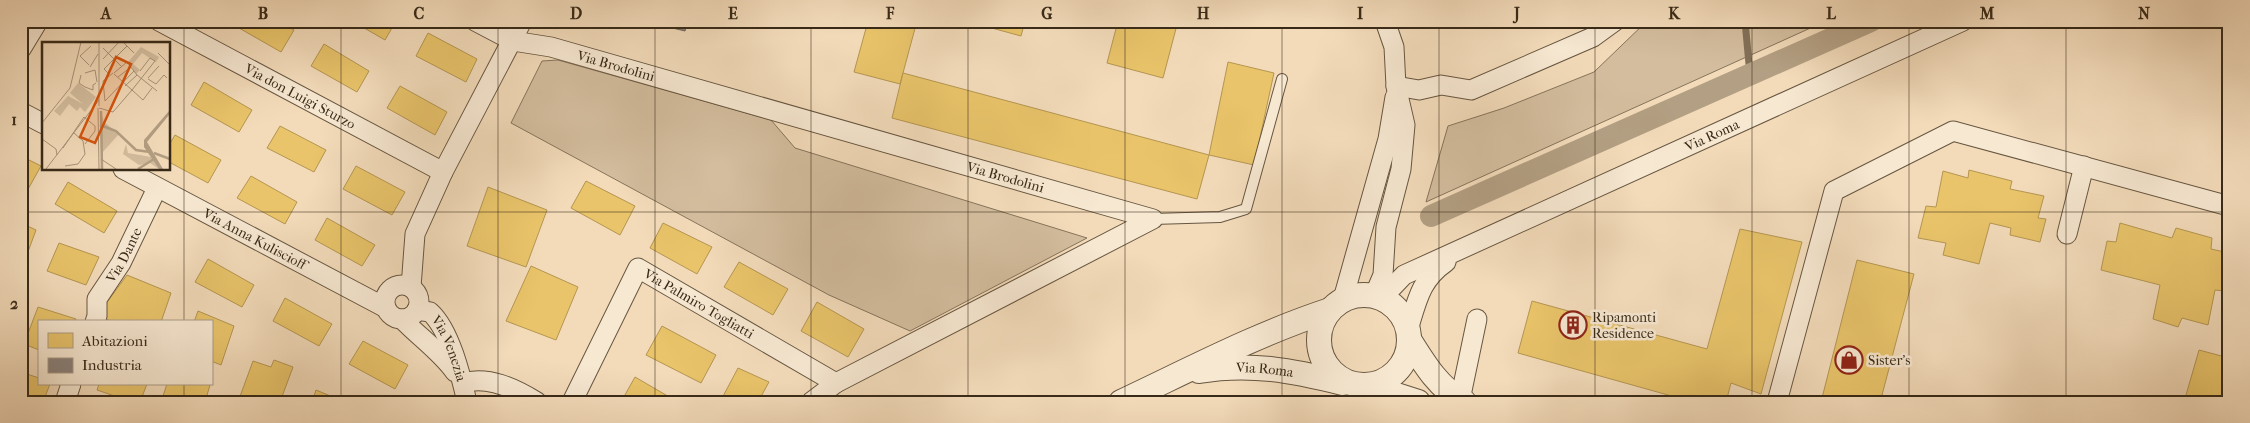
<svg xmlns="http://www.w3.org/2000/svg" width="2250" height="423" viewBox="0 0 2250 423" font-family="'IM FELL French Canon',serif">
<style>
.green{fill:#d3bd9e;stroke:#86745b}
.homes{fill:#e9c46a;stroke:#b49651}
.industry{fill:#8a817c;stroke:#71675e}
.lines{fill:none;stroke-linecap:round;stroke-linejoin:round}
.stream{stroke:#827058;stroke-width:7}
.canal{stroke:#b39f83;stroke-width:22}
.service-casing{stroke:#675640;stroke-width:12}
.minor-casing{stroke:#675640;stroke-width:21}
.tertiary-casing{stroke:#675640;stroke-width:26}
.service{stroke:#f7e8d2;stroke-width:10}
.minor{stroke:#f7e8d2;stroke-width:19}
.tertiary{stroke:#f7e8d2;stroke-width:24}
.grid{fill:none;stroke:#382a18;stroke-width:1;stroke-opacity:0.55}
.labels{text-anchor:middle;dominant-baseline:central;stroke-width:5;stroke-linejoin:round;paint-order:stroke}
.street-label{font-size:14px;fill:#382a18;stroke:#f7e8d2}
.poi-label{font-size:14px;fill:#382a18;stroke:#f7e8d2;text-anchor:start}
.inset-river{fill:none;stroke:#b39f83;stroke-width:2.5}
.inset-road{fill:none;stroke:#a89479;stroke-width:1}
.view{fill:#d6540d;fill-opacity:0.15;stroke:#d6540d;stroke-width:2.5}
.inset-edge{fill:none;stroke:#382a18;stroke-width:2.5}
.neatline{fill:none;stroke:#382a18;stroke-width:2}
.grid-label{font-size:16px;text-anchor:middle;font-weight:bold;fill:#382a18}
</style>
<rect width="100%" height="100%" fill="#f3dbba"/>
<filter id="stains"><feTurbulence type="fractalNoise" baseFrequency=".004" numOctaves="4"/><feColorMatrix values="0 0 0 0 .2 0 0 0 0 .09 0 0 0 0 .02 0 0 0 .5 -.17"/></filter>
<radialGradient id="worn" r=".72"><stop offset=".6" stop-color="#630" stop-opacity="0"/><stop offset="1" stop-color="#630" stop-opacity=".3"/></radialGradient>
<!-- green -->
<g class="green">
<polygon points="1647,21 1826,21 1426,202 1448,126 1504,108 1594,72"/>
<polygon points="558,60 771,120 795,148 1087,238 910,331 829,295 511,123 542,61"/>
</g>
<!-- homes -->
<g class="homes">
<polygon points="234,21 278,21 294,30 281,52 232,24"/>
<polygon points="352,21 396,21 385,40"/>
<polygon points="868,21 917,21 900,84 854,72"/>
<polygon points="978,21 1025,21 1021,36 977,24"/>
<polygon points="1118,21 1178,21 1163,78 1107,63"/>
<polygon points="428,33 477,59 466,82 416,56"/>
<polygon points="324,44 369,71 357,92 311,66"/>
<polygon points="1228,62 1274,73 1254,165 1209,155"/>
<polygon points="903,73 1209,155 1197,199 892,118"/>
<polygon points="204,82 252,110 239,132 191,105"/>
<polygon points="400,86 447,112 435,135 387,108"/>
<polygon points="280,126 326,150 314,172 267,148"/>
<polygon points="175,135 221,160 208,183 169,162 169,145"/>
<polygon points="21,156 41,166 27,191 21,188"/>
<polygon points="356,166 405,192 392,215 343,189"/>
<polygon points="1969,170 2012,181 2010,189 2044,196 2038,218 2046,219 2040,242 2010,235 2011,228 1990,223 1979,264 1943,255 1946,243 1918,238 1926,206 1936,207 1943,171 1968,178"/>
<polygon points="251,176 297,202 285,224 237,198"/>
<polygon points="586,181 635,206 620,235 571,208"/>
<polygon points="68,182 117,211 104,233 55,204"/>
<polygon points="488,187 547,210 526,267 467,246"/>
<polygon points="327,218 375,245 362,266 315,240"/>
<polygon points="21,223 36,230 25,260 21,258"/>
<polygon points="663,223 712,247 697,274 650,248"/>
<polygon points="2120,223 2172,238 2176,228 2212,238 2211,249 2229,253 2229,274 2225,291 2215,290 2208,325 2182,318 2178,327 2153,319 2160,285 2101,270 2107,241 2116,242"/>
<polygon points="1740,229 1802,242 1761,394 1731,383 1726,402 1693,402 1518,353 1532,301 1707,349"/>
<polygon points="59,243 99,257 86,285 47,271"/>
<polygon points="208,259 254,285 242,307 195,282"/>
<polygon points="1857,260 1914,274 1882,395 1907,402 1821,402"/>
<polygon points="739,262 788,289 773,315 724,287"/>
<polygon points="531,266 578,287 556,340 506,321"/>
<polygon points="127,275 171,293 161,322 114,322 97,316"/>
<polygon points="285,298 332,324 319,346 273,321"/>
<polygon points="817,302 864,329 848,357 801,331"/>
<polygon points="38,307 76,319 75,322 39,322 39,350 24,344"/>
<polygon points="198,311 234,326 221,365 211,361 211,322 194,322"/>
<polygon points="662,326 716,355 701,383 646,355"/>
<polygon points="363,341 408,365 395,389 349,364"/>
<polygon points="2199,350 2229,358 2229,402 2184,402"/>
<polygon points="274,360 293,367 280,402 238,402 253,361 271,367"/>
<polygon points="738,368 769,382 758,402 720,402"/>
<polygon points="21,372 39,378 39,384 50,384 43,402 21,402"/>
<polygon points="635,377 678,402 621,402"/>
<polygon points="99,384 147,384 140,402 132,402 97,390"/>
<polygon points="167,384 207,384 210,385 205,402 161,402"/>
<polygon points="316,390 345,402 312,402"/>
</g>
<!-- industry -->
<polygon class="industry" points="665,21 688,21 685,31 664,26"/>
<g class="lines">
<!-- stream -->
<polyline class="stream" points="1745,21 1750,75"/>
<!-- canal -->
<polyline class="canal" points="1431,216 1871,21"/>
<!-- service casing -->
<g class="service-casing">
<polyline id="service" points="1153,219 1220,217 1246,209 1282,79"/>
</g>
<!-- minor casing -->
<g class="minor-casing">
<g id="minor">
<path id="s1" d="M159,21l284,151"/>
<path id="s2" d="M475,21l38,20 38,6 602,172 -317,164 -25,19"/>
<polyline points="21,49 38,21"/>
<polyline points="1396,86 1419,90 1441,85 1471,90 1593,37 1615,21"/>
<polyline points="21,112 44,124"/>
<path id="s3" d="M123,169l263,139"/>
<polyline points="2067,234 2084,166"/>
<circle cx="402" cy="302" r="17"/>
<polyline points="411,287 415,234 443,172 522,21"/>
<polyline points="1374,296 1383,275 1386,227 1401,169 1405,125 1396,86 1394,47 1385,21"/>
<path id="s4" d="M1382,298l22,-23 559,-254"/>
<polyline points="1343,299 1388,139 1395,97"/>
<path id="s5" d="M417,310l13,2c20,18 31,64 37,90"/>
<path d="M402,319c17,18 39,33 53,53"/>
<path id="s6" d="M95,322l2,-6v-17l24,-36 36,-75"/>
<path d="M1408,330c9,-29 12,-50 38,-68"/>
<path d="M463,383c25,-8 53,6 74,19"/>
<polyline points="1460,400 1477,319"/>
<polyline points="65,402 71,384"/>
<path id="s7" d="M572,402l66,-134 198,115"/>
<polyline points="1777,402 1834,191 1953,131 2229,206"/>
</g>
</g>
<!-- tertiary casing -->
<g class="tertiary-casing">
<g id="tertiary">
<circle cx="1364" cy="340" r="45"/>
<path d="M1410,341c15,24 29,47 54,61"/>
<path id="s8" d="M1199,371c51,-9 95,0 144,12"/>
<polyline points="1368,386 1418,402"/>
<path d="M1121,402c70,-33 136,-68 209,-92"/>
</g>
</g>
<!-- service -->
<use href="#service" class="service"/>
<!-- minor -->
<use href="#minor" class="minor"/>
<!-- tertiary -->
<use href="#tertiary" class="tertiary"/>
</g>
<!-- grid -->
<path class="grid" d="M184,21v301M341,21v381M498,21v381M655,21v381M811,21v381M968,21v381M1125,21v381M1282,21v381M1439,21v381M1595,21v381M1752,21v381M1909,21v381M2066,21v381M21,212h2208M184,384v18"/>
<!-- icons -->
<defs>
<g id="building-ring" transform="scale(1.4375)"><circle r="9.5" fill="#f7e8d2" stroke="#8f2418" stroke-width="1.5"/><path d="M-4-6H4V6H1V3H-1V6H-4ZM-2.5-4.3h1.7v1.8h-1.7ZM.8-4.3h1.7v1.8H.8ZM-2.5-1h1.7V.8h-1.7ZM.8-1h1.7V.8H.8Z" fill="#8f2418"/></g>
<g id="shop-ring" transform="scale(1.4375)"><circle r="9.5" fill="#f7e8d2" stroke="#8f2418" stroke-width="1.5"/><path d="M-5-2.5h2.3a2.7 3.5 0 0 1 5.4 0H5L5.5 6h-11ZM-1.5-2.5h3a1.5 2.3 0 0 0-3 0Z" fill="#8f2418"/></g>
</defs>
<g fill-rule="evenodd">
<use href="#building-ring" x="1573" y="325"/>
<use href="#shop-ring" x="1849" y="360"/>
</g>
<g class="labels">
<!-- street labels -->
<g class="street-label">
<text stroke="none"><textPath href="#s2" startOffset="149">Via Brodolini</textPath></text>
<text stroke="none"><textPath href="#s1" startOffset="160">Via don Luigi Sturzo</textPath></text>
<text stroke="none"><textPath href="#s4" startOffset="370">Via Roma</textPath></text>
<text stroke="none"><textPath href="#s2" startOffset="554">Via Brodolini</textPath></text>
<text stroke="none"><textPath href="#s3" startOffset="149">Via Anna Kuliscioff</textPath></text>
<text stroke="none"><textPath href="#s6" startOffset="75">Via Dante</textPath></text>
<text stroke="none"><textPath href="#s7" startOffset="220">Via Palmiro Togliatti</textPath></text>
<text stroke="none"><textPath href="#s5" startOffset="55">Via Venezia</textPath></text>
<text stroke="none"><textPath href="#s8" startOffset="66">Via Roma</textPath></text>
</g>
<!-- poi labels -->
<g class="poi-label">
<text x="1592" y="317">Ripamonti<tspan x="1592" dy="16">Residence</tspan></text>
<text x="1868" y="360">Sister's</text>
</g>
</g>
<!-- overview -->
<g transform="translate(42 42)">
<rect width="128" height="128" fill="#f3dbba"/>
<path d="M99,5l18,10 -3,5 -14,-9 -9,11 7,6 -4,4 -8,-12zM36,41l18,14 -11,15 -5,-5 -3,4 -8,-7 -9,12 -6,-5 14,-15 15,8 -13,-11zM59,69l3,11 15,12 -18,20zM84,102l2,9 23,4 8,12 -9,-6 -11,2 -16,-11z" fill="#d3bd9e"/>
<path d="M127,69v4l-22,27 16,27h-4l-15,-22v-7z" fill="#b39f83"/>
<path class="inset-river" d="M59,69l1,58M58,83l16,6 20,19 14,2M112,111l16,6M96,127l16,-10"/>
<path class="inset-road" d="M81,0l11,11M61,6l19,19M116,11l12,12M61,17l16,-17M47,23l-9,-9 11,-10M48,25l8,-13M98,29l10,-13 5,3 -23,29 11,10 9,-12M43,31l10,-3 2,12M71,31l-10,8 2,20 29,-30M72,31l13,-11 10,13 20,16M67,32l-5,-5 23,-23M39,33l-2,8 6,4 8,3v-5l3,-2M76,35l13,-10M106,36l11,-12M106,37l8,5 8,-9 3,3M83,44l12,-11M57,64v-64M56,66l1,61M57,66l14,4 19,-22 -18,-16M0,81l28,-35 11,-46M0,97l14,10 1,6M21,106l21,-31 11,9v5l-10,13M59,117l15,10M23,124l13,-2 7,-10 -2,-13 -9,-8M4,127l53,-69"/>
<path class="view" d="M74,15l15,7 -36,79 -15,-6z"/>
<rect width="128" height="128" class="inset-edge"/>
</g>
<!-- margin -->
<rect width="2250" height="423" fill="none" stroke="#f3dbba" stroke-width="55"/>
<!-- legend -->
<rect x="38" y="320" width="175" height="65" fill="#f7e8d2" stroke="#ab9c88"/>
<rect x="48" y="333" width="25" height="15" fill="#e9c46a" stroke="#ab9c88"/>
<text x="82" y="346" font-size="15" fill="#382a18">Abitazioni</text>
<rect x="48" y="358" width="25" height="15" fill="#8a817c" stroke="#ab9c88"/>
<text x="82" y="370" font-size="15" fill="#382a18">Industria</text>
<rect x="28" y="28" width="2194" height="368" class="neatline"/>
<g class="grid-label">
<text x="106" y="19">A</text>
<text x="263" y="19">B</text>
<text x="419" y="19">C</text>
<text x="576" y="19">D</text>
<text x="733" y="19">E</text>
<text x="890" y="19">F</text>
<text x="1047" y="19">G</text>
<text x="1203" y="19">H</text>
<text x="1360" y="19">I</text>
<text x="1517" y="19">J</text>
<text x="1674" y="19">K</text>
<text x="1831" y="19">L</text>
<text x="1987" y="19">M</text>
<text x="2144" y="19">N</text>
<text x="14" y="125">1</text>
<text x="14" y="309">2</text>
</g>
<rect width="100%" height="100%" filter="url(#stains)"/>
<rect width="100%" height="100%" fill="url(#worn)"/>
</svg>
